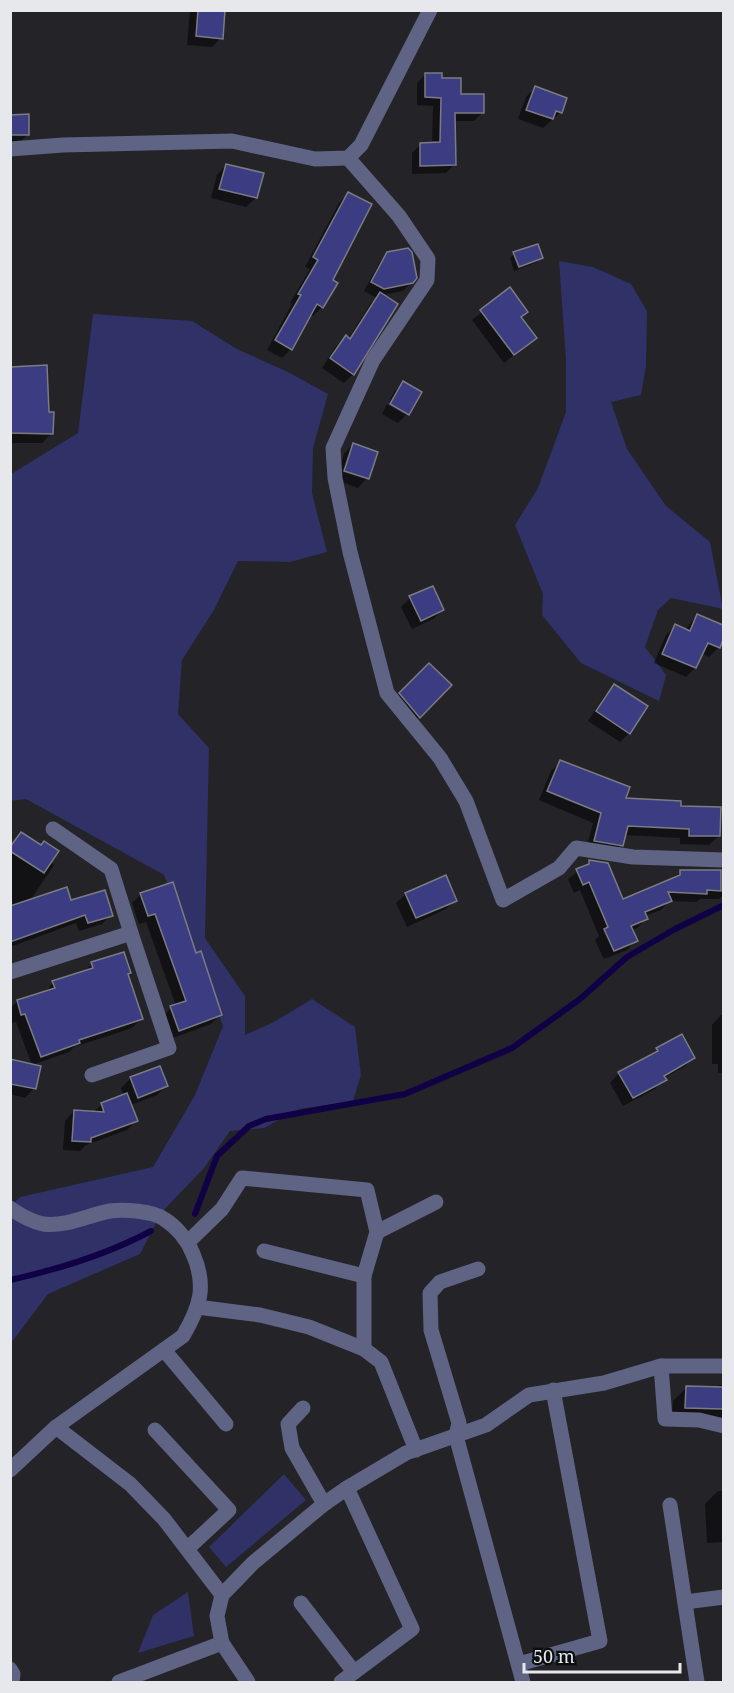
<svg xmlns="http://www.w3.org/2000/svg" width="734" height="1693" viewBox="0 0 734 1693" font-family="'Noto Serif',serif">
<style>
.green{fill:#2f3167}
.shadow{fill:#0007}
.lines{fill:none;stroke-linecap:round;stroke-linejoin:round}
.stream{stroke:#100045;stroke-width:6}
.building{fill:#3b3c82;stroke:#7b7c82;stroke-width:1.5}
.minor{stroke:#5f6384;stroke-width:15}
</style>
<rect width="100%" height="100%" fill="#232328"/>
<!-- green -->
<g class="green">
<polygon points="559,261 593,267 631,284 647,311 646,366 641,395 611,402 627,449 666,506 710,542 723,609 671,598 658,610 645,647 666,675 659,701 581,663 542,615 543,594 515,525 538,488 566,412 566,360"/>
<polygon points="93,314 192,321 237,349 288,372 328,394 313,448 312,493 327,552 290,562 238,561 214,610 182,660 178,714 209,748 205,938 245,996 245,1035 274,1022 312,999 355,1027 361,1075 353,1101 299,1109 264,1128 230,1131 204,1168 161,1213 140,1254 48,1294 11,1343 11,1206 20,1197 153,1167 195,1095 223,1026 164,875 26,799 10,801 11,474 78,433"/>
<polygon points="284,1474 306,1500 226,1567 209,1547"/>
<polygon points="188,1592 194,1636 138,1653 153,1615"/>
</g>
<!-- shadow -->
<g class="shadow">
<polygon points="190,10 223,10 221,38 212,47 187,45"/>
<polygon points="426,74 440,80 482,113 474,121 454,121 454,165 446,173 412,174 412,153 421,144 432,144 433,106 417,105 417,83"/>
<polygon points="535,88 561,112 543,128 518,119 526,97"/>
<polygon points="10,116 28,134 18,144 10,144"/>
<polygon points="226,165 256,198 246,207 211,198 217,175"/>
<polygon points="348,194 331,281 322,307 313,316 310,315 291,349 282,358 267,350 292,304 290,303 310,269 305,267 339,203"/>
<polygon points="388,253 412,282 403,291 382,295 353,374 344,383 322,368 336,346 346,337 348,339 371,303 377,298 364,291 380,262"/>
<polygon points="514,254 541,258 537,262 514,271 510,258"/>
<polygon points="510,289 520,318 535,338 504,363 472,320"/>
<polygon points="10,368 48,414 52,433 42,443 10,443"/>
<polygon points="404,383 420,392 407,415 407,412 389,402 394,392"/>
<polygon points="387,404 406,415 398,423 382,414"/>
<polygon points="353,444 367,478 358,488 336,480 344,454"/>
<polygon points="410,598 443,610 433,619 412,629 401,607"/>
<polygon points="698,615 724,627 724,636 718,648 709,657 701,653 695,668 686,677 654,663 666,635 676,626 686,630 689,625"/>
<polygon points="429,665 450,685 410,726 391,703"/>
<polygon points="614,686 629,733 620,742 588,721 605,695"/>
<polygon points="561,762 624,799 680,807 719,836 709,845 680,844 680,838 624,835 621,845 612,854 586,850 593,823 539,800 551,771"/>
<polygon points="21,834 54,865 29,902 70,902 111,915 102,924 79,931 76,923 10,947 10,845"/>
<polygon points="590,862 623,901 672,880 681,871 724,872 724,895 719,899 700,899 696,902 669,901 661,910 645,916 646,919 637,928 632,930 636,940 627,950 604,959 595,940 599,936 580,890 574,893 568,879"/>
<polygon points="141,894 195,955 220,1015 211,1024 170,1039 162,1017 171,1008 176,1006 146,922 139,924 132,903"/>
<polygon points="406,894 455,900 446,909 407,927 396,903"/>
<polygon points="92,964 127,975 141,1019 132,1028 74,1047 69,1052 32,1065 34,1088 25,1098 10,1094 10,1060 32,1065 16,1022 12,1023 10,1008 17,1002 45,993 53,983 83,973"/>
<polygon points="721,1015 724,1015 724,1073 718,1073 718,1064 712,1064 712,1025"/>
<polygon points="657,1050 694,1058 684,1067 664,1078 655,1089 623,1106 610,1083 619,1073 651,1056"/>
<polygon points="131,1078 166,1086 157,1095 131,1105 136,1121 127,1130 86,1145 80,1151 63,1150 65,1121 74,1111 94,1112 102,1104 124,1096 121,1088"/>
<polygon points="720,1385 724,1385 724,1432 672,1421 673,1401 687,1387 716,1388"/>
<polygon points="718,1491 724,1491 724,1542 707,1543 705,1504"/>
</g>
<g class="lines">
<!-- stream -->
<g class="stream">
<polyline points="195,1214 217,1156 249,1126 266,1119 405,1094 512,1048 580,999 627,957 675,929 724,905"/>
<path d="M10,1280c50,-11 96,-25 141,-49"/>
</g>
</g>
<!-- building -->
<g class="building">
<polygon points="198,10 225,10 223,39 196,36"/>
<polygon points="425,73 442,73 442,78 461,78 461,94 484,94 484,113 455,113 456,165 420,166 420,143 440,142 441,98 425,97"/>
<polygon points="535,86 567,98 562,113 556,111 553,119 526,110"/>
<polygon points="29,114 29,135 10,135 10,115"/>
<polygon points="226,164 264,173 257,198 219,189"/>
<polygon points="348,192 372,204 333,280 338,283 323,308 317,304 292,350 275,340 301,295 298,294 318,260 313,257"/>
<polygon points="538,244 543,258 519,267 513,252"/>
<polygon points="408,248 412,252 417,278 413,283 384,289 371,282 387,252"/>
<polygon points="510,287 528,312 521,317 537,338 514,355 480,310"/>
<polygon points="380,292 398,304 354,375 330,358 346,335 350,339"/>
<polygon points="47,365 49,412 54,412 53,434 10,433 10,367"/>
<polygon points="403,381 422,392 409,415 390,404"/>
<polygon points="353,443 378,452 369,479 344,471"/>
<polygon points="433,586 444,610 421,621 409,596"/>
<polygon points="697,614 723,625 723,640 720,648 708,643 696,668 662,654 675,624 690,631"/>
<polygon points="429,663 452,685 420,718 399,693"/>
<polygon points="614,684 648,706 630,734 596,711"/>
<polygon points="560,760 630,787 626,798 681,801 681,806 721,807 720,836 689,836 689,829 628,826 623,846 594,841 601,813 547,791"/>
<polygon points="21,832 41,845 44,841 59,851 44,873 10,851 10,847"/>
<polygon points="589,860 608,863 623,899 680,875 680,870 721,870 721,891 707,890 707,894 668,892 672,901 645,912 648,919 631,926 638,941 614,951 604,929 608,927 589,882 583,885 576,869 589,864"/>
<polygon points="446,875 457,901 416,918 405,893"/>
<polygon points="173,882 196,953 201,951 222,1015 179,1031 170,1006 186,1001 155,914 148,916 140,893"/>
<polygon points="67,887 71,900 105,890 113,916 88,923 85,915 10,942 10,906"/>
<polygon points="124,952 131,973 128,974 143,1019 79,1040 80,1043 41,1057 25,1014 21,1015 17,1000 55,988 52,981 93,968 91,962"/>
<polygon points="682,1034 695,1058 664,1076 667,1080 633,1098 618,1072 658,1051 656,1048"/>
<polygon points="10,1059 41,1066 36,1089 10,1084"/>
<polygon points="160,1066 168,1086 138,1098 130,1077"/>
<polygon points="127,1093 138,1121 91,1138 91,1142 72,1141 74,1110 104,1112 101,1103"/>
<polygon points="686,1386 723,1387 723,1409 685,1408"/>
</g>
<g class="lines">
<!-- minor -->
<g class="minor">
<polyline points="10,149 63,145 232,141 315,159 348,158 361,145 430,10"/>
<polyline points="348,158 399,216 428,259 427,280 373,360 333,448 335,478 350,552 387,693 440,758 466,801 503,900 559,868 576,848 633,857 724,860"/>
<polyline points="53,829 111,869 131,933"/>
<polyline points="10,972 131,933 169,1048 92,1075"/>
<path d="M10,1208c11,8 20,13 33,16 24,3 45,-9 67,-13 14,-2 43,0 54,8 13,8 24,22 29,35 14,32 7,53 -10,82l-127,91 -46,43"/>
<polyline points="377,1232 436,1202"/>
<polyline points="188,1242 222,1209 242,1178 367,1190 377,1232 364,1276 364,1349"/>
<polyline points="264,1251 364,1276"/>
<polyline points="478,1269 440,1282 430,1293 431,1330 459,1423 456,1436 523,1682"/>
<polyline points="197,1307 260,1315 309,1327 364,1349 381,1362 416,1450"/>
<polyline points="164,1350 226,1424"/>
<polyline points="661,1366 665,1419 699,1420 724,1426"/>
<polyline points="303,1408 288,1424 292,1448 324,1504"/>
<polyline points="56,1427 130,1484 164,1519 222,1595"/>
<polyline points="155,1430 229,1510 187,1549"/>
<polyline points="670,1505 697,1682"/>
<polyline points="685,1602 724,1597"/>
<polyline points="301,1603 354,1672"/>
<polyline points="519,1664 600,1641 553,1390"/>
<polyline points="10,1669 13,1674 12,1682"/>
<polyline points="119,1682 222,1643"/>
<polyline points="248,1682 222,1643 217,1616 222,1595 253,1563 324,1504 347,1488 406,1453 486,1425 529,1395 604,1383 661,1366 724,1366"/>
<polyline points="341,1682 412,1629 347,1488"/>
</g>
</g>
<!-- border -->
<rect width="734" height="1693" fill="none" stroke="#e7e8eb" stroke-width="24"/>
<!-- scale -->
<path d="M524 1663v9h156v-9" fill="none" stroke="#e7e8eb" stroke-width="3"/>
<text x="533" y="1663" font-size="18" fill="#e7e8eb" stroke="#0c0d0f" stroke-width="4.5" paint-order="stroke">50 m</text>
</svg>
